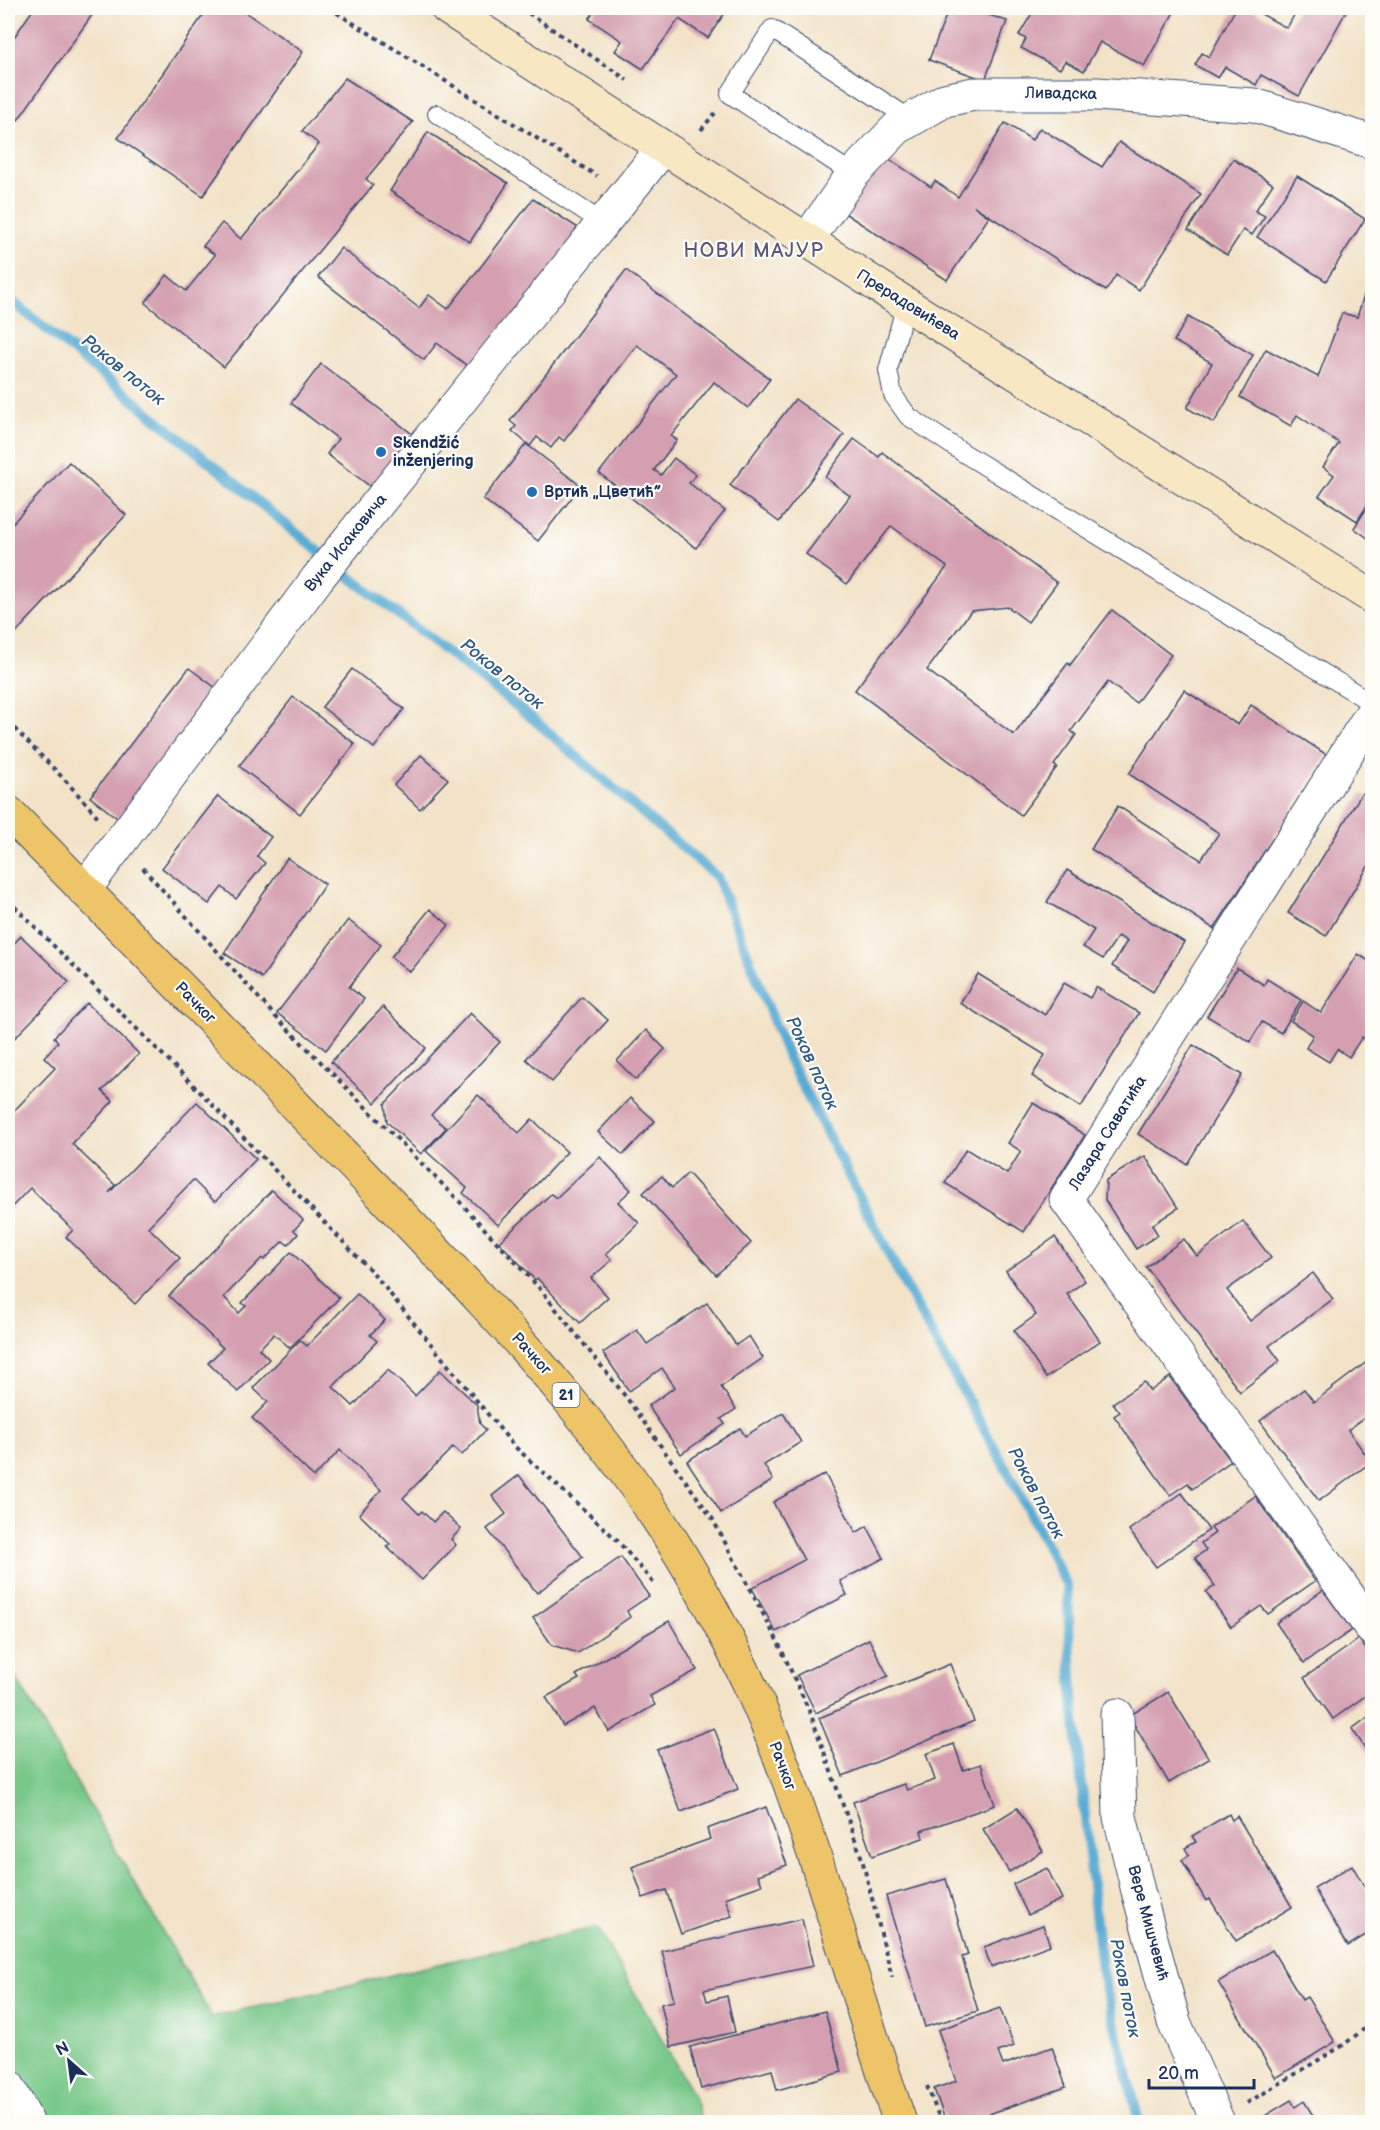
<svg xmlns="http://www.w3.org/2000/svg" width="1380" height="2130" viewBox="0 0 1380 2130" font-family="'Balsamiq Sans',sans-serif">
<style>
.green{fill:#78c889;stroke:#4a7c74;stroke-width:1.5}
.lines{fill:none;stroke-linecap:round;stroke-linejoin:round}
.stream{stroke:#59acd4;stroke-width:10}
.building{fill:#d49fb0}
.service-casing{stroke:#3b4a6e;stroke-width:20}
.minor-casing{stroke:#3b4a6e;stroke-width:35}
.secondary-casing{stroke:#3b4a6e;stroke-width:35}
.primary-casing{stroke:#3b4a6e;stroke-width:35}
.path{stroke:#3b4a6e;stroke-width:4;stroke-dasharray:4.5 4.5;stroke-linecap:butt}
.service{stroke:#fff;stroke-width:18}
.minor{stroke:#fff;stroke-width:33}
.secondary{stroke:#f8e7c3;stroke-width:33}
.primary{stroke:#eec469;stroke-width:33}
.poi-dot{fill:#1f6fb2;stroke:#fdfcf7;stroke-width:2}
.labels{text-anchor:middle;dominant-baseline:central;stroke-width:4.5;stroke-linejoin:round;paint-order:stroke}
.shield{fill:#fdfcf7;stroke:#5f6c8c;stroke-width:1.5}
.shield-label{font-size:15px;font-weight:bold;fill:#1b2f5e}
.street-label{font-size:16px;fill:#1b2f5e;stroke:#fdfcf7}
.poi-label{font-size:16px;font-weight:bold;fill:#1b2f5e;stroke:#fdfcf7;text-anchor:start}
.water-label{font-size:18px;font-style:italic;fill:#315b87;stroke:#fdfcf7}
.quarter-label{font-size:20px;letter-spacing:1.5px;fill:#5c567b;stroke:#fdfcf7}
</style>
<rect width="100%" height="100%" fill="#fdfcf7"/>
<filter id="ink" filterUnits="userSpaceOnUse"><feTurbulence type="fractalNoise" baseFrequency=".0167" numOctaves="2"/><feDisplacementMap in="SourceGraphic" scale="12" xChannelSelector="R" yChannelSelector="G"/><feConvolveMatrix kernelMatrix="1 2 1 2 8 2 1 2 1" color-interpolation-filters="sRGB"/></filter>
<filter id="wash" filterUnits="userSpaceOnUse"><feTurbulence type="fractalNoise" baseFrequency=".008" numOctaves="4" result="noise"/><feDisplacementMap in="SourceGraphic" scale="24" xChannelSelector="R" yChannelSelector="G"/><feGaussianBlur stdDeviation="1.35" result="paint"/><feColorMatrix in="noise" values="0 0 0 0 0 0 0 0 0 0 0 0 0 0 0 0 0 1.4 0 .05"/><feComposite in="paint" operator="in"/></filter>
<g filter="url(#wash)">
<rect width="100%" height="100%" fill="#f2e2c7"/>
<!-- green -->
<polygon class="green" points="8,1664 212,2017 597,1927 694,2096 702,2122 8,2122"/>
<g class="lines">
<!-- stream -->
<polyline class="stream" points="8,298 354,580 533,719 717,877 789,1060 907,1289 1018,1491 1067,1586 1074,1712 1101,1969 1139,2122"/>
</g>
<g id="blocks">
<!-- building -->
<g class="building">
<polygon points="34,8 97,8 18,120 8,112 8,46"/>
<polygon points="208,8 239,8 303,52 203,196 118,138"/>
<polygon points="597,8 728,8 708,38 679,19 643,69 615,51 622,41 589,19"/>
<polygon points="949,8 968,8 1007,21 985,80 929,60"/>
<polygon points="1035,8 1167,8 1174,12 1144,66 1100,42 1084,71 1065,61 1060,69 1021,48 1026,39 1019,35"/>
<polygon points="1236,8 1250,8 1287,28 1298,8 1348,8 1299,96 1261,75 1256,85 1225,67 1218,78 1195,65 1202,53 1209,57"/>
<polygon points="345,78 413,122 366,179 373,185 224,367 145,303 167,275 186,291 215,255 203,246 222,223 241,239 319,144 302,131"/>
<polygon points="1005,123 1032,140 1040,128 1102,167 1119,142 1201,194 1139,290 1116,275 1106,291 974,206 989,217 947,280 843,212 885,156 931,187 935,181 958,197"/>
<polygon points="428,132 508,183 470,242 390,191"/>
<polygon points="1233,159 1273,184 1255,211 1265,216 1252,235 1243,230 1227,255 1188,230"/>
<polygon points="1297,176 1365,219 1326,281 1257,237"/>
<polygon points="533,199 586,233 477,373 437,343 424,360 318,277 341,248 419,308 429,295 448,309"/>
<polygon points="626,270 770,379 748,408 714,382 671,436 677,440 654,470 661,475 674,458 696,475 689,483 725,511 696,548 599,473 676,374 637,345 564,441 559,437 551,448 537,437 530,446 512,431 516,426 510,421"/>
<polygon points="1372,271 1372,498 1357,521 1319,496 1334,475 1323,467 1339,443 1297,415 1291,426 1240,397 1266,349 1318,377 1342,313 1357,317"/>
<polygon points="1188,317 1253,355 1214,423 1187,408 1212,363 1174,341"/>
<polygon points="321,364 420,440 379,493 327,454 338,439 291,403"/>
<polygon points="795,399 844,435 779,522 730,485"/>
<polygon points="854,439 879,457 882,452 1057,583 1028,622 1008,607 971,611 927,670 1014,735 1068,663 1070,665 1112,610 1171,655 1136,703 1108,682 1071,731 1076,735 1054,765 1057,767 1021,815 855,690 947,567 891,526 847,584 806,554 850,496 825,477"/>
<polygon points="526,444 581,486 538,541 483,499"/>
<polygon points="69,462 126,515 8,641 8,528"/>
<polygon points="1372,500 1372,541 1354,528"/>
<polygon points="189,668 224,694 125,824 90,797"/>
<polygon points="352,669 404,709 374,748 322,707"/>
<polygon points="1184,690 1238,725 1251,705 1327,755 1214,929 1091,849 1118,806 1201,860 1219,833 1129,774"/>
<polygon points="293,697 355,744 300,814 239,766"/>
<polygon points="421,755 448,779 420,809 394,785"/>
<polygon points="1362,793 1372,800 1372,867 1369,865 1326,936 1288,913"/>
<polygon points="218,796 271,837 257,856 265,863 236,899 222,887 209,904 162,868"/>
<polygon points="287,858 325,884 262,978 224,953"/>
<polygon points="1067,870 1184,942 1153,992 1112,966 1127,941 1118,936 1103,959 1083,947 1094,930 1047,902"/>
<polygon points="430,909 449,925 410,972 391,957"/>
<polygon points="348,920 381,945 349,987 364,999 326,1050 277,1013"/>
<polygon points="21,936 69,982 8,1045 8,950"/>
<polygon points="1358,954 1372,963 1372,1036 1369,1042 1362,1037 1349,1057 1337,1049 1329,1062 1306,1048 1313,1035 1291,1021 1303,1001 1321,1013"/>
<polygon points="1237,968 1264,985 1267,979 1301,1000 1281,1033 1262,1022 1250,1042 1207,1016"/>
<polygon points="978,974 1045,1015 1064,983 1090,998 1096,987 1139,1013 1081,1107 1032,1076 1045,1055 960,1003"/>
<polygon points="582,997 608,1020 552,1082 526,1059"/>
<polygon points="87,1003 139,1054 102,1091 113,1101 72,1144 115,1185 109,1193 197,1102 256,1159 215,1202 193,1180 148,1227 180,1258 135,1304 66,1237 73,1230 30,1188 8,1211 8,1117 55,1068 44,1057 58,1042 54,1037"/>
<polygon points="383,1007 426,1048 375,1103 331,1062"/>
<polygon points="470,1013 500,1042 431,1115 446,1128 421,1154 387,1122 385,1104"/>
<polygon points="646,1030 665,1049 636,1080 617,1061"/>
<polygon points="1193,1045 1242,1075 1187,1164 1138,1134"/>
<polygon points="478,1095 519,1133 532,1119 567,1152 498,1225 463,1193 467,1188 426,1151"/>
<polygon points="630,1098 655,1121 623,1155 598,1132"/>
<polygon points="1033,1103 1085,1135 1024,1232 945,1183 966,1149 1007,1174 1021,1151 1008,1143"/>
<polygon points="1145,1156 1178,1208 1152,1225 1158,1235 1136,1249 1105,1200 1106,1180"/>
<polygon points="600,1157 631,1190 618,1202 639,1223 606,1254 612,1260 591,1278 608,1297 580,1323 537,1278 535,1280 499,1242 551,1194 556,1198"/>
<polygon points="688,1173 751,1243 716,1275 643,1193 662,1176 672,1188"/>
<polygon points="272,1190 303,1220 294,1230 298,1234 288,1245 283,1241 264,1260 262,1258 224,1297 239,1313 246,1306 242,1303 291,1252 339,1298 290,1348 274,1334 259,1349 269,1359 238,1392 208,1363 223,1348 169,1296"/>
<polygon points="1243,1221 1271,1258 1227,1290 1250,1321 1313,1273 1333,1299 1269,1346 1280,1361 1240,1392 1146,1267 1184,1239 1197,1256"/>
<polygon points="1055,1237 1085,1281 1067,1294 1100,1341 1046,1378 1014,1331 1036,1315 1006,1271"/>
<polygon points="357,1294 385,1320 370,1335 377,1341 333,1387 353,1406 388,1370 415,1396 440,1370 477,1405 480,1424 486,1430 462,1455 453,1447 403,1498 419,1514 422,1511 433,1522 443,1512 461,1529 451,1539 456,1545 422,1580 387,1547 390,1544 359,1514 381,1490 340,1450 314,1477 252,1418 268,1402 253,1388 300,1340 307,1346"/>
<polygon points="707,1303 736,1345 749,1336 763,1358 721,1387 736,1409 721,1419 725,1424 681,1454 648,1406 675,1387 662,1368 629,1391 603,1353 637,1330 647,1344"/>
<polygon points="1372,1358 1372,1412 1348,1430 1371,1462 1319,1501 1260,1421 1304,1389 1314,1402"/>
<polygon points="1170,1377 1231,1461 1192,1489 1188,1483 1170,1495 1114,1416 1120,1412 1113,1403 1144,1382 1150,1391"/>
<polygon points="783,1413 801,1442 764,1465 773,1480 721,1513 687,1461 740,1428 745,1436"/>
<polygon points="825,1474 856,1533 867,1526 884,1558 840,1581 847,1595 776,1632 752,1588 804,1560 773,1502"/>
<polygon points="519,1475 583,1557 537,1593 487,1529 506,1514 492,1496"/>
<polygon points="1182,1493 1209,1530 1156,1567 1129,1530"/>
<polygon points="1255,1496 1315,1581 1268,1614 1261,1606 1231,1627 1206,1592 1215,1586 1195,1558 1206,1550 1201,1543 1215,1533 1211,1528"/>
<polygon points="621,1557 649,1596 627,1611 630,1617 578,1653 552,1645 533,1618"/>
<polygon points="1323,1590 1352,1630 1304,1663 1276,1623"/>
<polygon points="669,1621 697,1670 650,1696 655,1705 609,1732 595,1708 563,1726 546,1697 579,1679 576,1675"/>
<polygon points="869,1639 888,1676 816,1713 797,1675"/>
<polygon points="1359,1639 1372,1658 1372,1691 1333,1719 1304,1678"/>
<polygon points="950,1664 974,1721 843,1776 819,1718"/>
<polygon points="1168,1692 1209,1759 1169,1783 1129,1716"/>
<polygon points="1372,1714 1372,1758 1352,1729"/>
<polygon points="714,1728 738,1789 681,1812 657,1750"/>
<polygon points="954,1744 963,1770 981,1764 995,1805 921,1831 923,1838 872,1856 853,1802 904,1784 907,1790 935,1780 926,1754"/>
<polygon points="766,1807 787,1865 758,1875 762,1885 725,1898 732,1916 681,1934 666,1890 643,1898 632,1867 710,1839 707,1829"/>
<polygon points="1017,1808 1043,1851 1009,1872 983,1829"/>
<polygon points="1229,1814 1232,1820 1237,1816 1292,1907 1236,1941 1210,1899 1206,1901 1182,1860 1189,1855 1185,1848 1196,1842 1192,1836"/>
<polygon points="1352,1865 1372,1900 1372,1931 1348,1946 1314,1888"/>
<polygon points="1047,1868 1062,1899 1028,1915 1013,1884"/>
<polygon points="946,1879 968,1955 962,1957 978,2011 925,2027 886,1896"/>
<polygon points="802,1919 813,1966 704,1990 707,2001 727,1996 735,2032 671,2047 661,2004 674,2001 662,1951"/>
<polygon points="1043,1925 1050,1945 991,1967 984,1947"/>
<polygon points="1272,1950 1302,2000 1307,1997 1335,2042 1276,2078 1218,1982"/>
<polygon points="1000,2008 1014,2046 998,2052 1003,2065 1052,2047 1066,2087 966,2122 946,2122 934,2089 956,2081 938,2030"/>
<polygon points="825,2011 842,2072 777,2090 772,2070 701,2089 690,2047"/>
<polygon points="1291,2100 1295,2107 1304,2101 1317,2122 1255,2122"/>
</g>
</g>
</g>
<g filter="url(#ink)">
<use href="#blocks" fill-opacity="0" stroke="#3b4a6e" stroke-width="1.5"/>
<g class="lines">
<!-- service casing -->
<g class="service-casing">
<g id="service">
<polyline points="437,114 603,223"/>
<polyline points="853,174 730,94 772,29 910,119"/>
<polyline points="906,304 888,370 893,395 908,416 962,452 1372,703"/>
</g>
</g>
<!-- minor casing -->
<g class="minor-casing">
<g id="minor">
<polyline points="807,240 853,174 897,128 945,100 974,94 1097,94 1254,105 1372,142"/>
<polyline points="1372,713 1066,1199 1372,1629"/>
<polyline points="84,890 317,579 663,148"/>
<polyline points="1117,1715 1120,1817 1138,1891 1174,2022 1218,2122"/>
<polyline points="8,2086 27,2122"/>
</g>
</g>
<!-- secondary casing -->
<g class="secondary-casing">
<polyline id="secondary" points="447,8 906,304 1372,597"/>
</g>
<!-- primary casing -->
<g class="primary-casing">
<path id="primary" d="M8,812c125,127 250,254 374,383 123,129 243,252 328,411 27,49 51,101 71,154 45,119 77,243 119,362"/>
</g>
<!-- path -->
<g class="path">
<polyline points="329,8 597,176"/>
<polyline points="521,8 627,80"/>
<polyline points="701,130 715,113"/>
<polyline points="8,722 65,780 98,817"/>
<polyline points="143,868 274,1015 459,1201 540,1289 626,1397 712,1518 778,1642 811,1715 862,1859 892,1977"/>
<polyline points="8,900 198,1090 374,1274 513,1445 617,1540 656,1586"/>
<polyline points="927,2086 941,2122"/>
<polyline points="1247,2103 1342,2046 1372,2023"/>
</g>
<!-- service -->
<use href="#service" class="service"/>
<!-- minor -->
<use href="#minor" class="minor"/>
<!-- secondary -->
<use href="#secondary" class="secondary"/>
<!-- primary -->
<use href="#primary" class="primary"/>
</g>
</g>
<!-- markers -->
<g class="poi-dot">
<circle cx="381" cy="452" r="6"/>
<circle cx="532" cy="492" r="6"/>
</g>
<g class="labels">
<!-- shield labels -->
<rect class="shield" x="552.5" y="1383" width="27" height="24" rx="4.5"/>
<g class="shield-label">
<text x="566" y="1395">21</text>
</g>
<!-- street labels -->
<g class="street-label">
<text transform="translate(1061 94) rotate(1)">Ливадска</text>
<text transform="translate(908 305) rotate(32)">Прерадовићева</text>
<text transform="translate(346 543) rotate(-51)">Вука Исаковича</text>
<text transform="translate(195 1003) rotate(46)">Рачког</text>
<text transform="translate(1108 1133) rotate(-58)">Лазара Саватића</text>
<text transform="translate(531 1354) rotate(48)">Рачког</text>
<text transform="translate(782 1766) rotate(70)">Рачког</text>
<text transform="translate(1148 1923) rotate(75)">Вере Мишчевић</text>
</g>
<!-- poi labels -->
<g class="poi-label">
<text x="393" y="443">Skendžić<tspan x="393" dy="18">inženjering</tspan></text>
<text x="544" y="492">Вртић „Цветић”</text>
</g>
<!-- water labels -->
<g class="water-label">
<text transform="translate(123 370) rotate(39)">Роков поток</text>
<text transform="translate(502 674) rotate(39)">Роков поток</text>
<text transform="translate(812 1063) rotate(65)">Роков поток</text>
<text transform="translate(1036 1493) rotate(62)">Роков поток</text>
<text transform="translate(1125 1988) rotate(79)">Роков поток</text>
</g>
<!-- quarter labels -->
<g class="quarter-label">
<text x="754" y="251">НОВИ МАЈУР</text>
</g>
</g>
<!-- margin -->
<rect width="1380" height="2130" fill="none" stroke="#fdfcf7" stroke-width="30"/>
<!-- north arrow -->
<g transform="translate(69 2061) rotate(332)" stroke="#fdfcf7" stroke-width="4.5" paint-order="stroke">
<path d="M0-4.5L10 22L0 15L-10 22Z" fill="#1b2f5e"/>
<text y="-9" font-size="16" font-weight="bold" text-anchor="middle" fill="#1b2f5e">N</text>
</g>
<!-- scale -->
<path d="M1149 2079v9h105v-9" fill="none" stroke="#1b2f5e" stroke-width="3"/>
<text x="1158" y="2079" font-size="18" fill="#1b2f5e" stroke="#fdfcf7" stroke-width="4.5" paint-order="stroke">20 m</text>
</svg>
